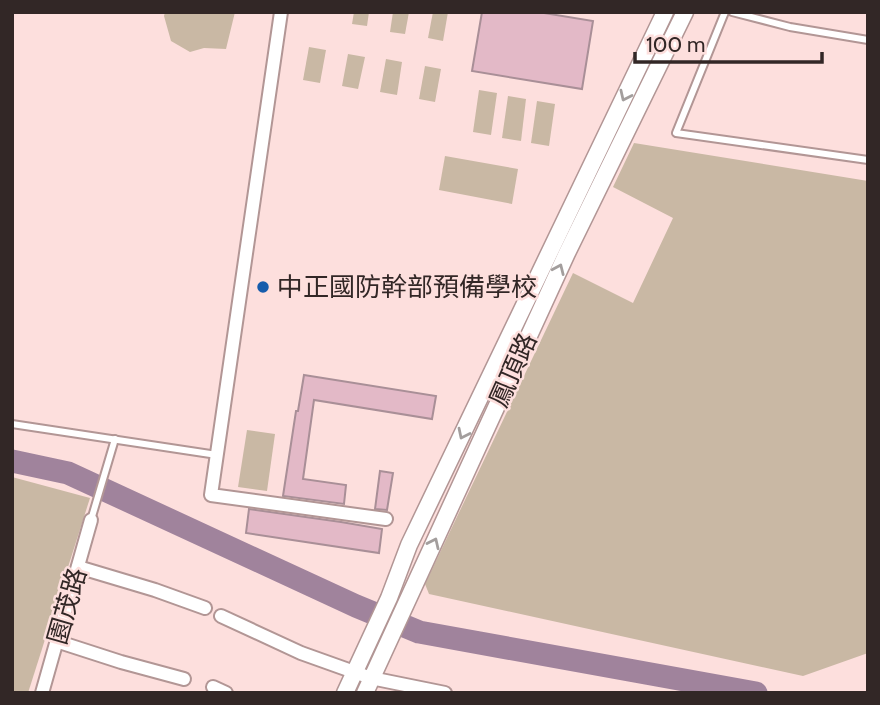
<svg xmlns="http://www.w3.org/2000/svg" width="880" height="705" viewBox="0 0 880 705" font-family="Cabin,'Noto Sans TC',sans-serif">
<style>
.green{fill:#c9b8a4}
.lines{fill:none;stroke-linecap:round;stroke-linejoin:round}
.river{stroke:#a0839c;stroke-width:23}
.building{fill:#e3b9c7;stroke:#a98f97;stroke-width:2}
.service-casing{stroke:#b29695;stroke-width:10}
.minor-casing{stroke:#b29695;stroke-width:16}
.secondary-casing{stroke:#b29695;stroke-width:19}
.service{stroke:#fff;stroke-width:6}
.minor{stroke:#fff;stroke-width:12}
.secondary{stroke:#fff;stroke-width:16}
.oneway{stroke:#a39e9d}
.poi-dot{fill:#165cac;stroke:#fddfdd;stroke-width:2.5}
.labels{text-anchor:middle;dominant-baseline:central;stroke-width:5;stroke-linejoin:round;paint-order:stroke}
.poi-label{font-size:26px;fill:#322726;stroke:#fddfdd;text-anchor:start}
.street-label{font-size:26px;fill:#322726;stroke:#fddfdd}
</style>
<rect width="100%" height="100%" fill="#fddfdd"/>
<!-- green -->
<g class="green">
<polygon points="165,12 235,12 226,49 204,48 190,52 171,41 164,16"/>
<polygon points="354,12 369,12 367,26 352,24"/>
<polygon points="393,12 409,12 405,34 390,32"/>
<polygon points="433,12 448,12 443,41 428,38"/>
<polygon points="309,47 326,50 320,83 303,80"/>
<polygon points="348,54 365,57 358,89 342,86"/>
<polygon points="386,59 402,62 397,95 380,92"/>
<polygon points="425,66 441,69 435,102 419,99"/>
<polygon points="479,90 497,93 491,135 473,132"/>
<polygon points="508,96 526,99 521,141 502,138"/>
<polygon points="537,101 555,104 549,146 531,143"/>
<polygon points="634,143 868,181 868,653 803,676 429,594 425,584 573,273 633,303 673,218 613,187"/>
<polygon points="445,156 518,169 512,204 439,190"/>
<polygon points="247,430 275,434 267,491 238,487"/>
<polygon points="12,477 90,498 28,693 12,693"/>
</g>
<g class="lines">
<!-- river -->
<polyline class="river" points="12,461 68,473 356,606 419,632 756,693"/>
</g>
<!-- building -->
<g class="building">
<polygon points="482,12 538,12 593,21 582,89 472,71"/>
<polygon points="304,375 436,396 432,419 314,400 303,479 346,485 344,504 283,496 296,411 298,411"/>
<polygon points="380,471 393,473 387,510 375,509"/>
<polygon points="249,509 341,522 382,529 379,553 246,533"/>
</g>
<g class="lines">
<!-- service casing -->
<g class="service-casing">
<g id="service">
<polyline points="725,12 676,133 868,160"/>
<polyline points="732,12 790,27 868,40"/>
<polyline points="12,424 217,455"/>
<polyline points="91,520 115,439"/>
</g>
</g>
<!-- minor casing -->
<g class="minor-casing">
<g id="minor">
<polyline points="281,12 211,495 386,519"/>
<polyline points="78,567 155,590 205,608"/>
<polyline points="221,616 301,653 371,678 445,693"/>
<polyline points="56,641 121,662 184,679"/>
<polyline points="213,687 226,693"/>
<polyline points="42,693 91,520"/>
</g>
</g>
<!-- secondary casing -->
<g class="secondary-casing">
<g id="secondary">
<polyline points="345,693 389,598 409,545 665,12"/>
<polyline points="365,693 567,253 685,12"/>
</g>
</g>
<!-- service -->
<use href="#service" class="service"/>
<!-- minor -->
<use href="#minor" class="minor"/>
<!-- secondary -->
<use href="#secondary" class="secondary"/>
</g>
<!-- one-way arrows -->
<defs><path id="oneway-chevron" d="M-2-3.5L2.5 0L-2 3.5" fill="none" stroke-width="1.6" stroke-linecap="round" stroke-linejoin="round" transform="scale(1.75)"/></defs>
<g class="oneway">
<use href="#oneway-chevron" transform="translate(625 96) rotate(115)"/>
<use href="#oneway-chevron" transform="translate(559 269) rotate(-66)"/>
<use href="#oneway-chevron" transform="translate(463 434) rotate(116)"/>
<use href="#oneway-chevron" transform="translate(434 543) rotate(-65)"/>
</g>
<!-- markers -->
<circle class="poi-dot" cx="263" cy="287" r="7"/>
<g class="labels">
<!-- poi labels -->
<g class="poi-label">
<text x="277" y="287">中正國防幹部預備學校</text>
</g>
<!-- street labels -->
<g class="street-label">
<text transform="translate(513 370) rotate(-66)">鳳頂路</text>
<text transform="translate(67 606) rotate(-74)">園茂路</text>
</g>
</g>
<!-- border -->
<rect width="880" height="705" fill="none" stroke="#322726" stroke-width="28"/>
<!-- scale -->
<path d="M635 52v10h187v-10" fill="none" stroke="#322726" stroke-width="3.5"/>
<text x="646" y="52" font-size="21" fill="#322726" stroke="#fddfdd" stroke-width="5" paint-order="stroke">100 m</text>
</svg>
